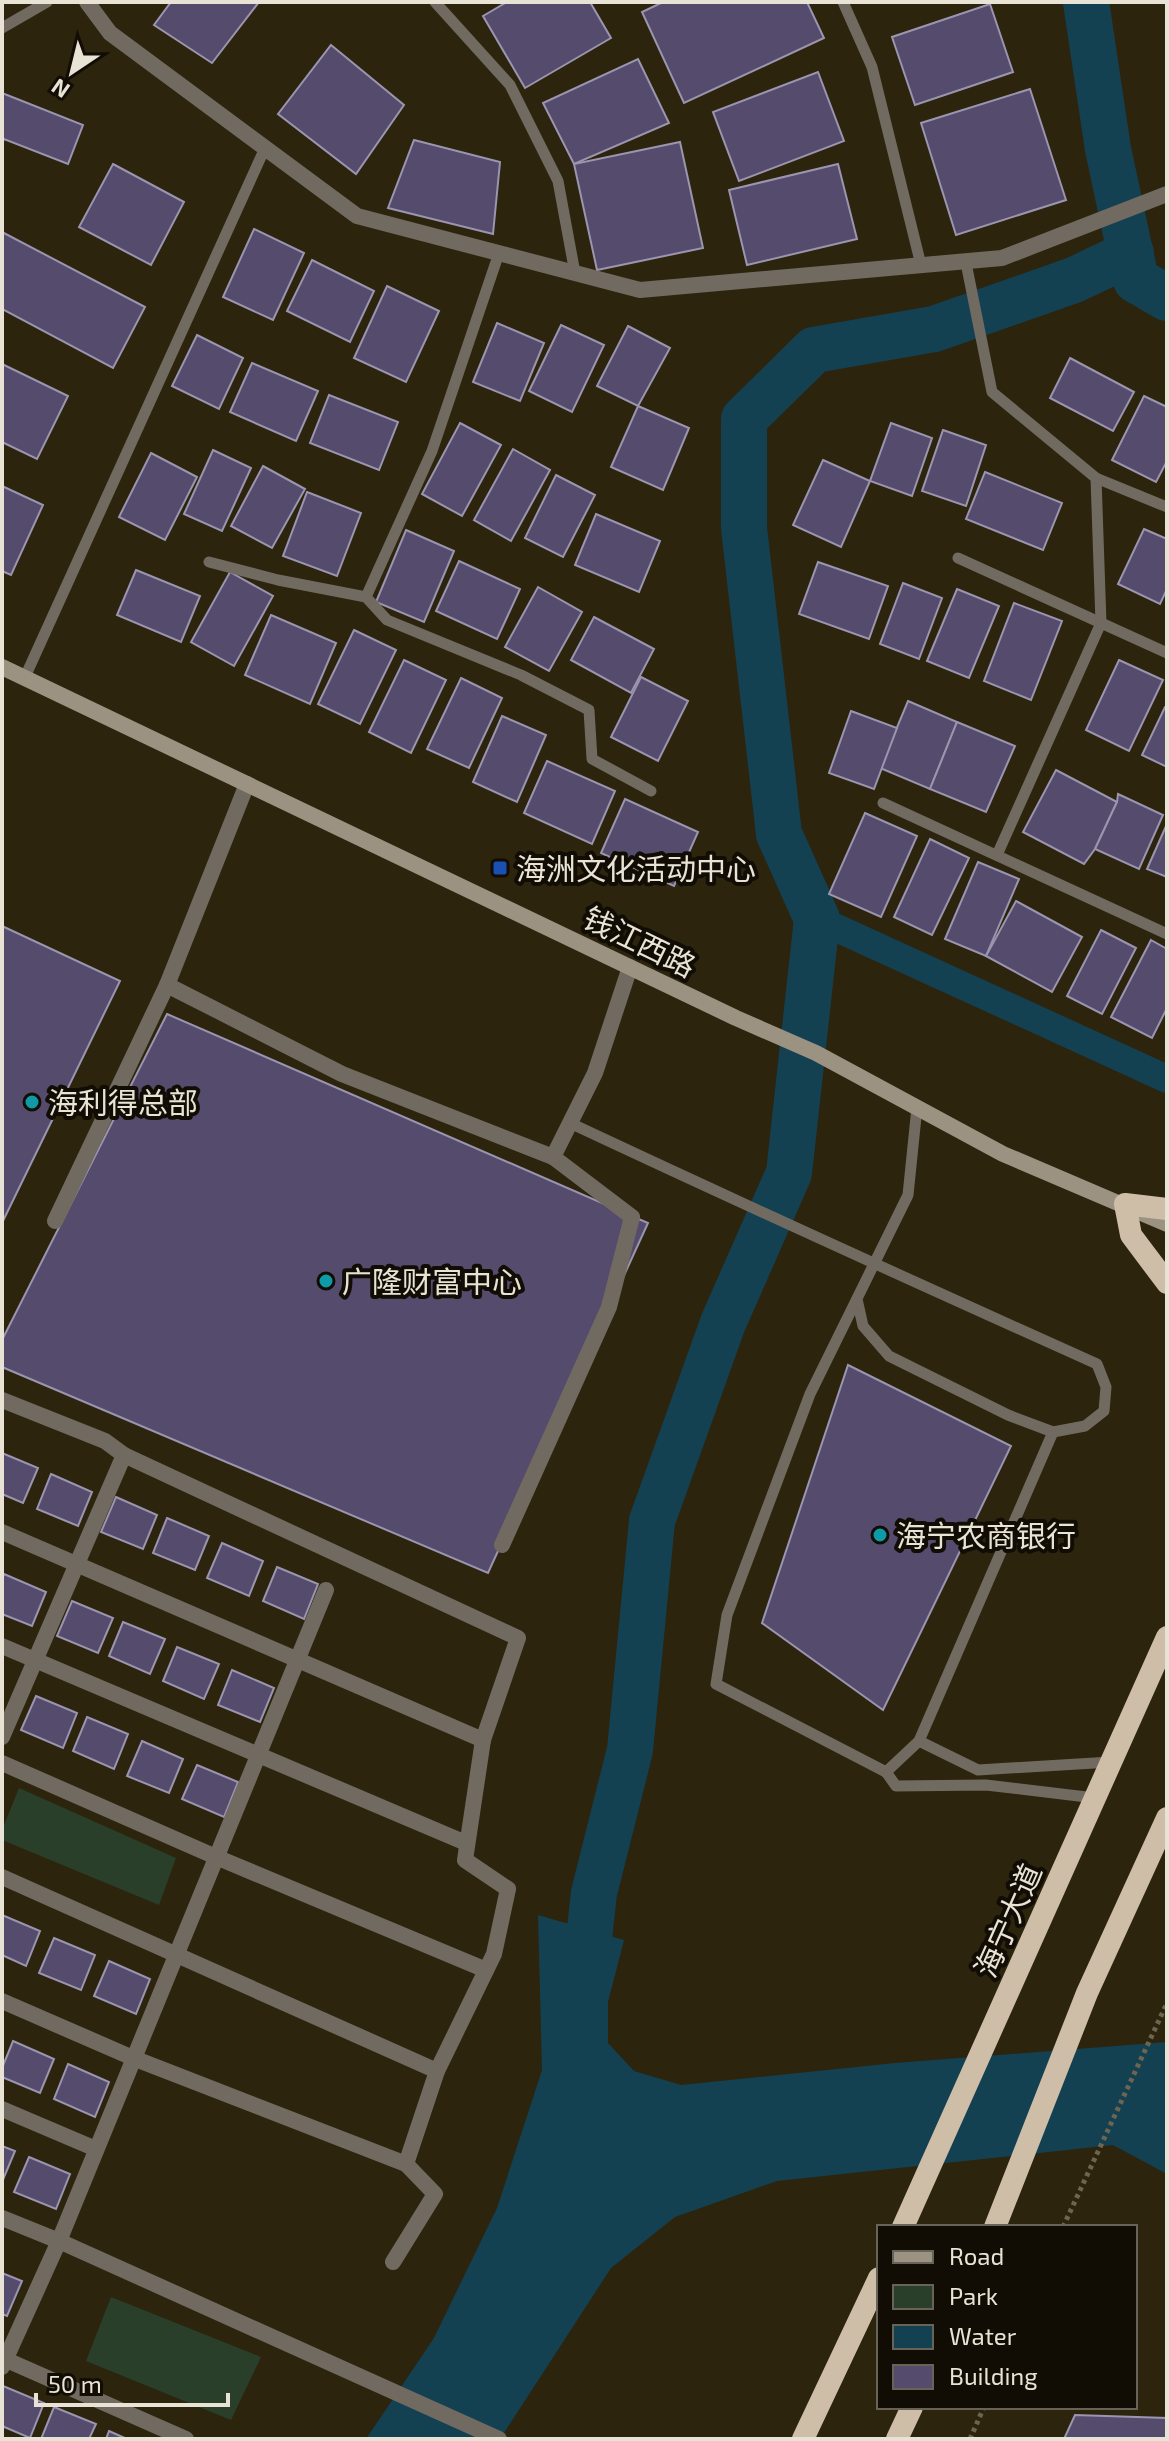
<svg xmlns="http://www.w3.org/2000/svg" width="1169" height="2441" viewBox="0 0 1169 2441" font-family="'Exo 2','Noto Sans SC',sans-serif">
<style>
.green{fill:#293f29}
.water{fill:#144152}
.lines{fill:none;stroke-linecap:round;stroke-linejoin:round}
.canal{stroke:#144152;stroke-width:28}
.river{stroke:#144152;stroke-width:46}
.building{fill:#544b6d;stroke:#9b95af;stroke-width:2}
.path{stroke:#6c6551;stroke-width:5;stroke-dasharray:4 4;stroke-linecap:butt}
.service{stroke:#716a60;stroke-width:11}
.minor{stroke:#716a60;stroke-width:16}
.secondary{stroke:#9c9282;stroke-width:16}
.trunk{stroke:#cebea8;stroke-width:22}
.transit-dot{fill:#1a4fb4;stroke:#110d05;stroke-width:3}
.culture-dot{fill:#0f9aa8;stroke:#110d05;stroke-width:3}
.labels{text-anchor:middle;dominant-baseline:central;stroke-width:8;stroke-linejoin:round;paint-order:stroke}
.poi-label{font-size:30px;fill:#e8e3d5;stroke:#110d05;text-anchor:start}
.street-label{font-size:30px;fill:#e8e3d5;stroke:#110d05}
</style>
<rect width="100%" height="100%" fill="#2c240d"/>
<!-- green -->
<g class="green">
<polygon points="19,1788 176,1858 159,1905 2,1840 2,1830"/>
<polygon points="111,2297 261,2357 231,2420 86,2361"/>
</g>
<!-- water -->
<polygon class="water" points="538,1915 624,1940 608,2002 608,2043 634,2071 681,2085 895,2063 1167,2042 1167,2174 1113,2145 777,2181 675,2217 611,2268 500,2439 366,2439 434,2338 497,2208 542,2070"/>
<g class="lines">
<!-- canal -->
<polyline class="canal" points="817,919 1167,1079"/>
<!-- river -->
<g class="river">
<polyline points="1086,2 1108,149 1136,280 1167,298"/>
<polyline points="583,1992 594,1893 630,1750 652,1521 723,1323 789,1173 817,919 779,834 744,528 744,419 814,350 934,329 1074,280 1131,253"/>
</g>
</g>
<!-- building -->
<g class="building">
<polygon points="171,2 259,2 212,63 154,25"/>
<polygon points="507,2 590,2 611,38 525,88 483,16"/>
<polygon points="663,2 807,2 824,38 684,103 642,12"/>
<polygon points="990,4 1013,72 915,105 892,37"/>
<polygon points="331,45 404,105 356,174 278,114"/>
<polygon points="638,59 669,123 574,164 543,103"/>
<polygon points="818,72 844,141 739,181 713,112"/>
<polygon points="1030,89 1066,200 956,235 921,123"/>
<polygon points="2,93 83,125 68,164 4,139 2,144"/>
<polygon points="414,140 500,162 493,234 388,208"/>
<polygon points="680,142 703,248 597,270 574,164"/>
<polygon points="113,164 184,202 151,265 79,227"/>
<polygon points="838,164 857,239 747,265 729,190"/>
<polygon points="254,229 304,253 273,320 223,297"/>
<polygon points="2,232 145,307 113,368 2,309"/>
<polygon points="312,260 374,291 350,342 287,311"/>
<polygon points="387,286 439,311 406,382 354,358"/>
<polygon points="497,323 544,343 520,401 473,382"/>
<polygon points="561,325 604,345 572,412 529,391"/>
<polygon points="628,326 670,348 638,406 597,386"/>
<polygon points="197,335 243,358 219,409 172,386"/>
<polygon points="1070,358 1134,392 1113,431 1050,398"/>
<polygon points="252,363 318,391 296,441 230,412"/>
<polygon points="2,364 68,396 37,459 2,442"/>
<polygon points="329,395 398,422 379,470 310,443"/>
<polygon points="1144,396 1167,407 1167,461 1156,482 1112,460"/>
<polygon points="638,406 689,428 663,490 611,467"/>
<polygon points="460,423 501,445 462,516 422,494"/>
<polygon points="891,423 932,438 912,496 870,481"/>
<polygon points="943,430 986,445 966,506 922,491"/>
<polygon points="513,449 550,470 511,541 474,520"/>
<polygon points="213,450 251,468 222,531 184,514"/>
<polygon points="151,453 197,477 165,540 119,517"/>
<polygon points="823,460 870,481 841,547 793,525"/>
<polygon points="263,466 305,489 272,548 231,526"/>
<polygon points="985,472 1062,503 1043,550 966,519"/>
<polygon points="556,475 595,495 563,557 525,538"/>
<polygon points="2,486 43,505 11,575 2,571"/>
<polygon points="307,492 361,513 337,576 283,556"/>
<polygon points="596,514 660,541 639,592 575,565"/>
<polygon points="1144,529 1167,539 1167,589 1160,604 1118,584"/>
<polygon points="406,530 454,551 424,622 376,602"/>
<polygon points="459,561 520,589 497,639 436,611"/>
<polygon points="818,562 888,586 869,639 799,614"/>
<polygon points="136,570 200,596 181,642 117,615"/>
<polygon points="230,572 273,596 234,666 191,642"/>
<polygon points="903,583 942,598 919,659 880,644"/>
<polygon points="538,587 582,612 549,671 505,647"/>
<polygon points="957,589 999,606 969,678 927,661"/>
<polygon points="1014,603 1062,621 1031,700 984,681"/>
<polygon points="271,615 336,643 310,704 245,675"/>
<polygon points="594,617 654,649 631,693 571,660"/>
<polygon points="354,630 396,650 360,724 318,704"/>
<polygon points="404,660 446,680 411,753 369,732"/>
<polygon points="1119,660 1163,680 1129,751 1086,730"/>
<polygon points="641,677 688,701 658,761 611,737"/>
<polygon points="461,678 502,698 469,768 427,749"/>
<polygon points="908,701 957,722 930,789 880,768"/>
<polygon points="1165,707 1167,707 1167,767 1142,755"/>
<polygon points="851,711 897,728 874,789 829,773"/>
<polygon points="502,716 546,735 517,802 473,782"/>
<polygon points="957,722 1015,746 986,812 930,789"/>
<polygon points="547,761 615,791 592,844 524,813"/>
<polygon points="1056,770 1117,802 1095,849 1084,864 1023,832"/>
<polygon points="1118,794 1163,815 1139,869 1095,849 1117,802"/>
<polygon points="625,799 698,832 674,886 601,853"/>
<polygon points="865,813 917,836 881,917 829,894"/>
<polygon points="1166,826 1167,827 1167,877 1147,869"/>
<polygon points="930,839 969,858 932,935 894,917"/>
<polygon points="978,862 1019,879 986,956 945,939"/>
<polygon points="1016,901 1082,937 1052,992 986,956"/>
<polygon points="2,926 120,981 2,1223"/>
<polygon points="1101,930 1136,948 1102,1014 1067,996"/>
<polygon points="1151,940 1167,949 1167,1008 1152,1038 1111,1017"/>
<polygon points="167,1014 648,1223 488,1573 2,1367 2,1340"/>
<polygon points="848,1365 1011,1446 883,1710 762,1623"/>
<polygon points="2,1453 38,1468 23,1503 2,1494"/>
<polygon points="51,1474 92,1492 78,1526 37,1509"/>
<polygon points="116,1497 157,1515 143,1549 101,1532"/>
<polygon points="167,1518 209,1536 195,1570 153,1553"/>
<polygon points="222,1543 263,1561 249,1596 207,1578"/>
<polygon points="277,1567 318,1584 304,1619 263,1601"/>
<polygon points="4,1574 46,1592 32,1626 2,1614 2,1580"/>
<polygon points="72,1601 113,1618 98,1653 57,1636"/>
<polygon points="123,1622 165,1639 150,1674 109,1656"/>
<polygon points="177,1647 219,1664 204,1699 163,1681"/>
<polygon points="232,1670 274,1688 260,1722 218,1705"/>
<polygon points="36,1696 77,1713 63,1748 21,1730"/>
<polygon points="87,1717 128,1734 114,1769 73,1751"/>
<polygon points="142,1741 183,1759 169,1793 127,1776"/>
<polygon points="197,1765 238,1782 224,1817 182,1799"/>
<polygon points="2,1915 40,1931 26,1966 2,1955"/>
<polygon points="54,1938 95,1955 81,1990 39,1973"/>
<polygon points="109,1961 150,1979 136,2014 94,1996"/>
<polygon points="13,2041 54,2059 40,2093 2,2077 2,2068"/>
<polygon points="68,2064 109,2082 95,2117 54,2099"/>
<polygon points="2,2146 15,2151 2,2182"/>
<polygon points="29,2157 70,2174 56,2209 14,2192"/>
<polygon points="2,2273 22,2281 7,2316 2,2314"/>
<polygon points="3,2386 44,2403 30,2438 2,2426"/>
<polygon points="54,2407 96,2424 89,2439 41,2439"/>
<polygon points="1075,2415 1167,2418 1167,2439 1064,2439"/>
<polygon points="109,2431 127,2439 106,2439"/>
</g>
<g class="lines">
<!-- path -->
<g class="path">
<polyline points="1063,2227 1167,2003"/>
<polyline points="970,2439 984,2407"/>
</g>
<!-- service -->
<g class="service">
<polyline points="435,2 510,85 558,181 575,273"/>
<polyline points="843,2 872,67 921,265"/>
<polyline points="2,28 47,2"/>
<polyline points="966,263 992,392 1096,478 1101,623 997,855"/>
<polyline points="1096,478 1167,507"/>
<polyline points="958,558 1167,653"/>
<polyline points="209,562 278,580 366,597 387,620 521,675 589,710 592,759 651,791"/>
<polyline points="366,597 432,451 499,253"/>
<polyline points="25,677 265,148"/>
<polyline points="883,803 1167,934"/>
<path d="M570,1123c175,82 351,162 527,241l9,23 -2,24 -19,15 -32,6 -134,309 -33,31 -170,-88 11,-69 83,-221 98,-199 9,-88"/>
<polyline points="857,1299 863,1326 889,1356 1008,1415 1053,1432"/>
<polyline points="919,1741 978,1770 1111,1762"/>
<polyline points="886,1772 896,1786 986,1785 1095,1798"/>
</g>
<!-- minor -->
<g class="minor">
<polyline points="87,2 110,33 357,216 640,290 1002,258 1167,194"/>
<polyline points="167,985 342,1074 553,1157 632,1217 609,1307 502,1545"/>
<polyline points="553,1157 595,1073 630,967"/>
<polyline points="55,1221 167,985 247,784"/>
<polyline points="2,1400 105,1441 124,1455 2,1737"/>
<polyline points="124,1455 518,1638 483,1740 465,1860 508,1889 494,1954 437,2071 406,2164 435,2194 393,2262"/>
<polyline points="2,1532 483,1740"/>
<polyline points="2,1646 466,1843"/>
<polyline points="2,1763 216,1857 486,1970"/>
<polyline points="2,1877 437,2071"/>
<polyline points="2,2001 133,2058 406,2164"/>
<polyline points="2,2109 96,2149"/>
<polyline points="2,2218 59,2241 499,2439"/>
<polyline points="2,2358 186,2439"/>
<polyline points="2,2367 59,2241 326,1590"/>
</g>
<!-- secondary -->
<polyline class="secondary" points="2,667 736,1018 816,1053 1003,1154 1167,1224"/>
<!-- trunk -->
<g class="trunk">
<polyline points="1167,1209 1125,1204 1131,1235 1167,1283"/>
<polyline points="903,2227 1167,1637"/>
<polyline points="995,2227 1087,1993 1167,1818"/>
<polyline points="803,2439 879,2278"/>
<polyline points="897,2439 912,2407"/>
</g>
</g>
<!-- markers -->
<rect class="transit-dot" x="492" y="860" width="16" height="16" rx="4"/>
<g class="culture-dot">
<circle cx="32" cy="1102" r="8"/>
<circle cx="326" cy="1281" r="8"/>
<circle cx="880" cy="1535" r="8"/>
</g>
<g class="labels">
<!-- poi labels -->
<g class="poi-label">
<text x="516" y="868">海洲文化活动中心</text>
<text x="48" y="1102">海利得总部</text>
<text x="342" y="1281">广隆财富中心</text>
<text x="896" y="1535">海宁农商银行</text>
</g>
<!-- street labels -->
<g class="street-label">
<text transform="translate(640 941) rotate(26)">钱江西路</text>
<text transform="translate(1007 1920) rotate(-66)">海宁大道</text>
</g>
</g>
<!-- border -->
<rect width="1169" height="2441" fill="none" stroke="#e8e3d5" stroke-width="8"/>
<!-- legend -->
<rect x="877" y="2225" width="260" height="184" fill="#110d05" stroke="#676358" stroke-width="2"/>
<rect x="893" y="2251" width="40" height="12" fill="#9c9282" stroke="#676358" stroke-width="2"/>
<text x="949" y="2265" font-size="24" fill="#e8e3d5">Road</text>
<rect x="893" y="2285" width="40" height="24" fill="#293f29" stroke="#676358" stroke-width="2"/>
<text x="949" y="2305" font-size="24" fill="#e8e3d5">Park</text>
<rect x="893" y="2325" width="40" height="24" fill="#144152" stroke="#676358" stroke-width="2"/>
<text x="949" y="2345" font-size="24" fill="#e8e3d5">Water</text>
<rect x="893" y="2365" width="40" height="24" fill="#544b6d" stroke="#676358" stroke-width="2"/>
<text x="949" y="2385" font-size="24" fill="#e8e3d5">Building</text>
<!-- north arrow -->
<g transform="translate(72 72) rotate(215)" stroke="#110d05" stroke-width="6" paint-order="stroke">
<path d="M0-6L14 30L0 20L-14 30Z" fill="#e8e3d5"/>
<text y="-12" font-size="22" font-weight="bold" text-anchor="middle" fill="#e8e3d5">N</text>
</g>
<!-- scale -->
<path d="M36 2393v12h192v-12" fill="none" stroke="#e8e3d5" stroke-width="4"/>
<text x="48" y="2393" font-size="24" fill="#e8e3d5" stroke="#110d05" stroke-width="6" paint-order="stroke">50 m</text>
</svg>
